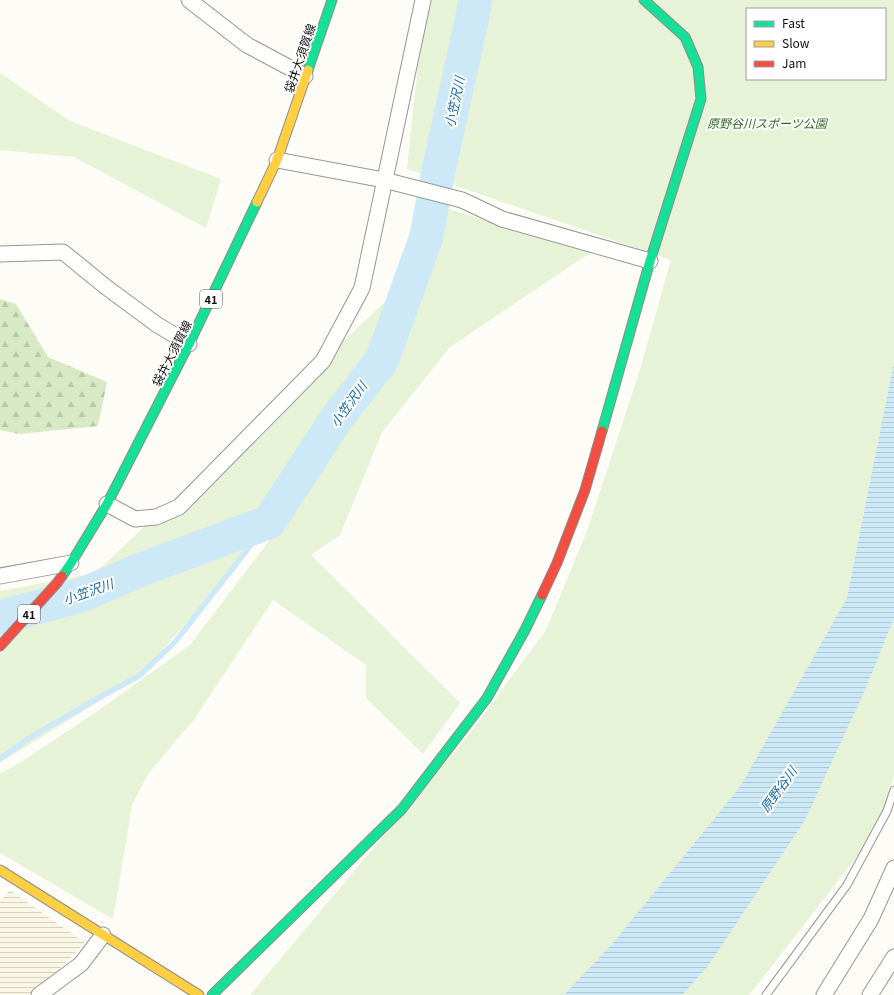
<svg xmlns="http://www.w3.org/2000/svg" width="894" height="995" viewBox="0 0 894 995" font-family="Georgia,'Noto Sans JP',serif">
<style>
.farmland{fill:url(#farmland-rules)}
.grass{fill:#e7f3d7;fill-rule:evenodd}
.forest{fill:url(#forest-firs)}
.water{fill:url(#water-rules)}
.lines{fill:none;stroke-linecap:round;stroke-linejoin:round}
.stream{stroke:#cde8f7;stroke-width:5.5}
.river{stroke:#cde8f7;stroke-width:34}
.lane-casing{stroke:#979795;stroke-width:9}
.street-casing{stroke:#979795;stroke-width:17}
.fast-casing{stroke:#8e8d8b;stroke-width:11}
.slow-casing{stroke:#8e8d8b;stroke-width:11}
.jam-casing{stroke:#8e8d8b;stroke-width:11}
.lane{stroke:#fffffe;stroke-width:7}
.street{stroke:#fffffe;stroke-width:15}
.fast{stroke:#16e098;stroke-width:9}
.slow{stroke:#ffcf43;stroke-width:9}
.jam{stroke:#f24e42;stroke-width:9}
.labels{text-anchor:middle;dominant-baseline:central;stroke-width:4;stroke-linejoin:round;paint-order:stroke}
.shield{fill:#fff;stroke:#585858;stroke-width:1}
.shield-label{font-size:11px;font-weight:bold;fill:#111}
.street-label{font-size:12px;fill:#111;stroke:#fff}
.park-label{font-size:12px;font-style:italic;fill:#2f6b1f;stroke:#fff}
.water-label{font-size:13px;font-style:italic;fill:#1768a6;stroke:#fff}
</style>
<defs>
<pattern id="farmland-rules" width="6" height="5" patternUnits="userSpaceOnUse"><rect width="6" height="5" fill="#f9f7e4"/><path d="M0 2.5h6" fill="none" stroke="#d4d3c3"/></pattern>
<pattern id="forest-firs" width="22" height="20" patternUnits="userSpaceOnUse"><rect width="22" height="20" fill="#d8eac5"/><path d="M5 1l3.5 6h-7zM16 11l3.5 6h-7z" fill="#b8c8a8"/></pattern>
<pattern id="water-rules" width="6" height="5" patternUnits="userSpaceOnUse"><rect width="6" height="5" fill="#cde8f7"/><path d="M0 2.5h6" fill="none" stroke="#afc6d3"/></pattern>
</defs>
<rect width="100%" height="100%" fill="#fdfcf7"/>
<!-- farmland -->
<polygon class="farmland" points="10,890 85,943 33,995 0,995 0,901"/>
<!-- grass -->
<g class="grass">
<path d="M425,0h469v775l-18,57 -122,157 -5,6h-499l220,-262 76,-103 41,-99 52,-158 32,-113 -264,-91zM747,9h138v70h-138z"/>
<polygon points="0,73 70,121 221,179 206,228 74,157 0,150"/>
<polygon points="446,208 590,253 450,347 382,432 340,535 311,555 460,703 423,754 366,698 366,665 273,600 195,718 148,774 132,805 113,919 0,853 0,774 21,762 92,715 190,645 305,493 360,415 434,264"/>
<polygon points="412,277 337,418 223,581 139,676 0,763 0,591 95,573"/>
</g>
<!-- forest -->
<polygon class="forest" points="0,299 16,304 48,357 107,382 98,426 20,434 0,430"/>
<!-- water -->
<polygon class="water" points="894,362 894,618 865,690 805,820 708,966 682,995 564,995 613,943 740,787 847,598"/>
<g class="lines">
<!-- stream -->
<polyline class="stream" points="0,759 26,740 102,696 139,676 175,642 269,522"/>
<!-- river -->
<polyline class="river" points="0,617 79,596 145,568 269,522 337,418 382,360 426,238 439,168 473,14 475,0"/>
<!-- lane casing -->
<g class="lane-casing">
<polyline id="lane" points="766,995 847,885 887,811 894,790"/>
</g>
<!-- street casing -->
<g class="street-casing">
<g id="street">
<polyline points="189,0 247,45 305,76"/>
<polyline points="277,160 384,180 462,200 502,219 650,261"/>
<polyline points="0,254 63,252 106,287 156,324 189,344"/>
<polyline points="107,504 135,519 156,517 179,507 323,361 362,288 423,0"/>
<polyline points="0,576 71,563"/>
<polyline points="39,995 81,964 103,935"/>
<polyline points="824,995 871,919 894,868"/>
<polyline points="870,995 894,957"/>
</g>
</g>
<!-- fast casing -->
<g class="fast-casing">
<g id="fast">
<polyline points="308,70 332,0"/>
<polyline points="602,431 650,261 701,99 698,67 685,37 644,0"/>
<polyline points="62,576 71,563 107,504 189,344 257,202"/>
<polyline points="212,995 402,809 487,698 525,630 542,595"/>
</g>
</g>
<!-- slow casing -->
<g class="slow-casing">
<g id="slow">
<polyline points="257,202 277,160 308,70"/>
<polyline points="0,870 199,995"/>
</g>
</g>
<!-- jam casing -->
<g class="jam-casing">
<g id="jam">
<polyline points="542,595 557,563 585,490 602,431"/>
<polyline points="0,646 57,583 62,576"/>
</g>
</g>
<!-- lane -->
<use href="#lane" class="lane"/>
<!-- street -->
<use href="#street" class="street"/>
<!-- fast -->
<use href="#fast" class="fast"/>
<!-- slow -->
<use href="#slow" class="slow"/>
<!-- jam -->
<use href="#jam" class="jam"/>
</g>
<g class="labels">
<!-- shield labels -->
<g class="shield">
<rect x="200" y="290" width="22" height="18" rx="3"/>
<rect x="18" y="605" width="22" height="18" rx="3"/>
</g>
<g class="shield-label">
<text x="211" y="299">41</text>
<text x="29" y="614">41</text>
</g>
<!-- street labels -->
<g class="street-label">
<text transform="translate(299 58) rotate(-71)">袋井大須賀線</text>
<text transform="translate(171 353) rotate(-63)">袋井大須賀線</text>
</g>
<!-- park labels -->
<g class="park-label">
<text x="767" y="122">原野谷川スポーツ公園</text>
</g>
<!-- water labels -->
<g class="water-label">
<text transform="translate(454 102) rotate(-78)">小笠沢川</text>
<text transform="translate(348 404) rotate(-54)">小笠沢川</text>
<text transform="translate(88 591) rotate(-19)">小笠沢川</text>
<text transform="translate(778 789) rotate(-54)">原野谷川</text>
</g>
</g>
<!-- legend -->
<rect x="746" y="8" width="140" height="72" fill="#ffffff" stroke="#a0a0a0"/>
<rect x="754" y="21" width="20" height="6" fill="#16e098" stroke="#a0a0a0"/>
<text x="782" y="28" font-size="12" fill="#111111">Fast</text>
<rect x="754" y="41" width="20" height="6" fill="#ffcf43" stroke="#a0a0a0"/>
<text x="782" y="48" font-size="12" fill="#111111">Slow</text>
<rect x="754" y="61" width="20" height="6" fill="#f24e42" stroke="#a0a0a0"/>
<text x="782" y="68" font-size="12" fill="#111111">Jam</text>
</svg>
